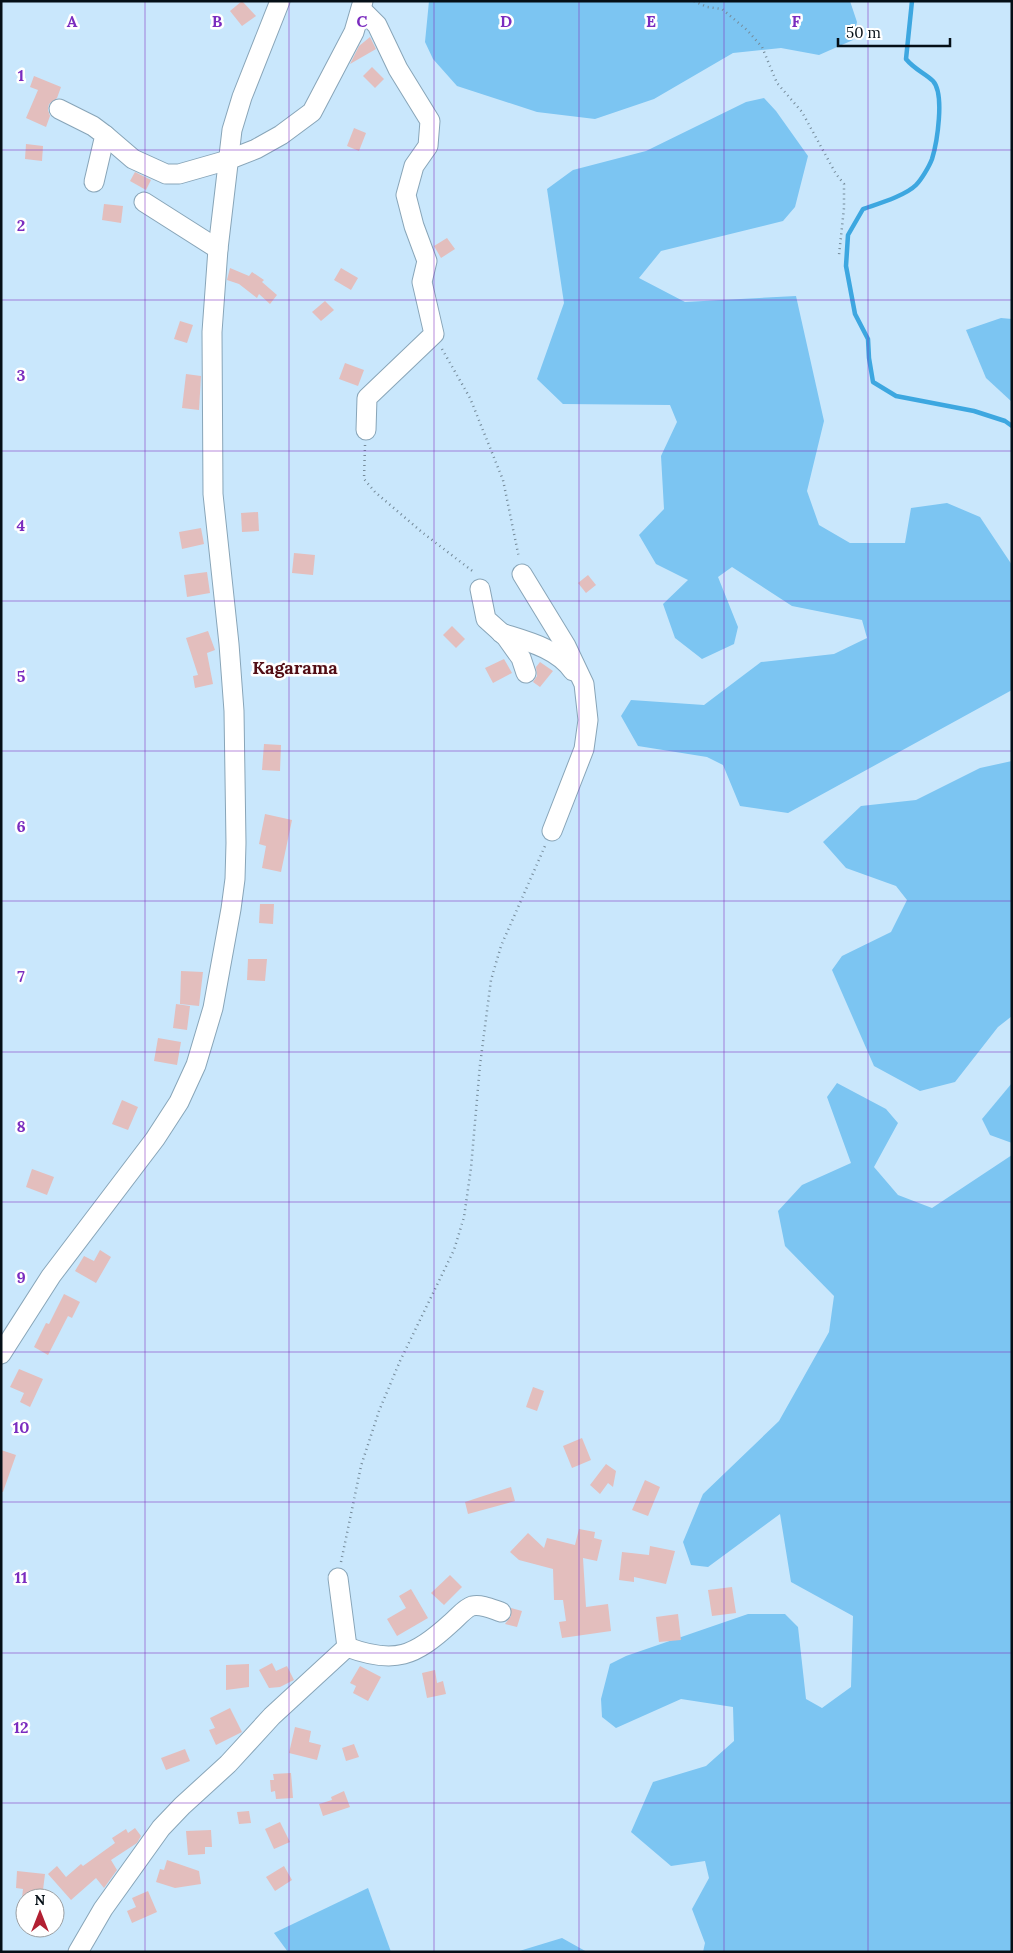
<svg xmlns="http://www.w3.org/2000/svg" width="1013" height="1953" viewBox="0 0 1013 1953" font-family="Lora,serif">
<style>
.green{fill:#7cc5f2}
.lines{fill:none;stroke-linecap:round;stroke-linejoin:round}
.stream{stroke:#3da7e0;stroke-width:4.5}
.building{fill:#e3bebd}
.minor-casing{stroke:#88a5b8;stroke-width:21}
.path{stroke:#758b9a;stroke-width:2.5;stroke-dasharray:1 4;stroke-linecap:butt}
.minor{stroke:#fff;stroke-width:19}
.grid{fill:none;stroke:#7b2cbf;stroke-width:1;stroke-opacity:0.55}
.labels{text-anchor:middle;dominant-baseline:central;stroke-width:5;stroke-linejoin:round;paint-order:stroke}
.quarter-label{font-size:18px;font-weight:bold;fill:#520d14;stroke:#fff}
.grid-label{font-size:16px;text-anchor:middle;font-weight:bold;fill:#7b2cbf;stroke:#fff;stroke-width:5;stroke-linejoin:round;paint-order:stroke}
</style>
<rect width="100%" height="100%" fill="#c9e7fc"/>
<!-- green -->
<g class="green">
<polygon points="429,1 850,1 857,22 853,40 819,55 781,48 733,53 654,99 595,119 537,112 457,86 433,59 425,42"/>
<polygon points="764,98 776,111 808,156 795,207 783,221 661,251 639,278 685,302 796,296 824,421 807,491 819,525 850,543 905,543 911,508 947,503 980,517 1012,565 1012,690 788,813 740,806 723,765 707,757 638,746 621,716 631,700 704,705 761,662 834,654 867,638 862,620 792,606 732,567 718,577 738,627 734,644 702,659 675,638 663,604 688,580 656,564 639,535 664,509 661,456 677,422 670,405 563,404 537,379 564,303 547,189 573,170 646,151 746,102"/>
<polygon points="1001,318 1012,319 1012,402 986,378 966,330"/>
<polygon points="1012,761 1012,1016 998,1027 955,1082 920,1091 874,1066 832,970 842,956 891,932 907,900 896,886 846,868 823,842 861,806 916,800 980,768"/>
<polygon points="837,1083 886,1109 898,1123 874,1167 898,1195 932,1208 1012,1155 1012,1952 703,1952 705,1943 692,1909 709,1878 705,1861 671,1866 631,1832 653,1782 706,1766 734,1741 733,1707 681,1699 616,1728 602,1717 601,1699 610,1664 626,1656 748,1614 785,1614 798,1627 806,1699 822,1708 851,1687 853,1616 791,1582 780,1514 708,1567 691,1565 683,1542 703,1494 779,1421 829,1332 834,1296 785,1246 778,1211 802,1185 851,1163 827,1097"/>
<polygon points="1012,1083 1012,1143 990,1135 982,1119"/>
<polygon points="368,1888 391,1952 288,1952 274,1933"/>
<polygon points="562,1938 587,1952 516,1952"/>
</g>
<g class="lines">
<!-- stream -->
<path class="stream" d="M912,1l-6,58c9,11 19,14 27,22 12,13 4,62 -1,78 -3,8 -11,21 -16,26 -11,11 -39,19 -53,24l-15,26 -2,31 9,48 13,25 1,19 4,24 23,14 78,15 31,10 7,5"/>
</g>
<!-- building -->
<g class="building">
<polygon points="242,1 256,16 242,26 230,11"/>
<polygon points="370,37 376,49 350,64 359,46"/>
<polygon points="372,67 384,79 375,88 363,76"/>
<polygon points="34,76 61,87 57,98 49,104 48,110 50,116 46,127 26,118 38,90 30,87"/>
<polygon points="354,128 366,133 359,151 347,146"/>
<polygon points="26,144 43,146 42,161 25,159"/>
<polygon points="135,172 151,180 146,190 130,181"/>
<polygon points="104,204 123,206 121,223 102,220"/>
<polygon points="447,238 455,249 441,258 434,246"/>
<polygon points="230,268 249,276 252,272 264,280 262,282 277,295 270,304 259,294 257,298 239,284 227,280"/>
<polygon points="341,268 358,278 351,290 334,280"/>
<polygon points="325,301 334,310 321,321 312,312"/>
<polygon points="180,321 193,325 187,343 174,339"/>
<polygon points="345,363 364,370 358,386 339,379"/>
<polygon points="186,374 201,376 199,410 182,408"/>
<polygon points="258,512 259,531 242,532 241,513"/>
<polygon points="201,528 204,544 182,549 179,532"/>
<polygon points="294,553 315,555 313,575 292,573"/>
<polygon points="207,572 210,593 187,597 184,575"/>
<polygon points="588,575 596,585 586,593 578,583"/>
<polygon points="452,626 465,639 456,648 443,635"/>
<polygon points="208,631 215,650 207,653 213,684 195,688 193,676 198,675 186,638"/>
<polygon points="504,659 512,673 493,683 485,668"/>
<polygon points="540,662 553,671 540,687 533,682 537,676 536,667"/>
<polygon points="264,744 281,745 280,771 262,770"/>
<polygon points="265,814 292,820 281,872 262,868 266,846 259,844"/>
<polygon points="260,904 274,904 273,924 259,923"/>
<polygon points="248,959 267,959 265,981 247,980"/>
<polygon points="181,971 203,972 199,1006 180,1004"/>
<polygon points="176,1004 190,1006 187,1030 173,1028"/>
<polygon points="158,1038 181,1042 177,1065 154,1061"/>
<polygon points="122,1100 138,1107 128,1130 112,1124"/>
<polygon points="32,1169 54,1177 47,1195 26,1187"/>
<polygon points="100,1250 111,1257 96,1283 75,1271 84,1256 94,1261"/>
<polygon points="64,1294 80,1302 72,1318 68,1316 48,1355 34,1347 46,1323 49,1324"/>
<polygon points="19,1369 43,1379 30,1407 20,1402 24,1393 10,1387"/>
<polygon points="533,1387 544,1391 537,1411 526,1407"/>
<polygon points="582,1438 591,1460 572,1468 563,1446"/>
<polygon points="1,1450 16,1455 3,1492 1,1492"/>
<polygon points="606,1464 616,1471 613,1487 608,1483 600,1494 590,1485"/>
<polygon points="645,1480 660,1487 648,1516 632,1510"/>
<polygon points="511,1487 515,1501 468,1514 465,1502"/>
<polygon points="579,1529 595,1532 594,1538 602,1540 597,1561 583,1558 586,1607 608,1604 611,1631 562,1638 559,1622 566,1621 563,1600 554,1600 553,1569 519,1560 510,1552 528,1533 544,1548 547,1538 575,1545"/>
<polygon points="650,1546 675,1551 666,1584 634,1577 634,1582 619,1580 622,1552 649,1555"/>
<polygon points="450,1575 462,1587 444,1605 431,1593"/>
<polygon points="732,1587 736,1613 712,1616 708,1590"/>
<polygon points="411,1589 428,1618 397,1636 387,1619 406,1608 399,1596"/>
<polygon points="511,1608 522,1611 517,1627 505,1624 511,1616"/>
<polygon points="678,1614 681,1640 659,1642 656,1617"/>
<polygon points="272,1663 276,1671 287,1666 294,1680 280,1687 269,1688 259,1670"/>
<polygon points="249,1664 249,1687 226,1690 226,1665"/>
<polygon points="360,1666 381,1677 368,1701 353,1693 356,1686 350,1683"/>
<polygon points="435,1670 437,1683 443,1681 446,1694 427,1698 422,1673"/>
<polygon points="230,1708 242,1732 216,1745 209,1730 215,1728 210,1718"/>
<polygon points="295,1727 311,1731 309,1742 321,1745 317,1760 289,1753"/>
<polygon points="354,1744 359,1757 346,1761 342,1748"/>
<polygon points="185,1749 190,1761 166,1770 161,1758"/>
<polygon points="291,1773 293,1798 276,1799 275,1791 271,1792 270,1780 274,1780 273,1774"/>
<polygon points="344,1791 350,1807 323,1816 319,1804 332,1800 331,1797"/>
<polygon points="249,1811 251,1823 239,1824 237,1812"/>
<polygon points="280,1822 290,1842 274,1849 265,1829"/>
<polygon points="135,1828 141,1836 137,1843 111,1860 117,1870 104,1888 96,1878 71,1900 48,1874 57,1866 66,1877 81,1864 83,1866 115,1843 112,1838 126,1829 128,1833"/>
<polygon points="211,1830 212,1847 205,1847 205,1854 188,1855 186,1831"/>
<polygon points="167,1860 199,1871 201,1884 175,1888 156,1882 160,1869 164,1870"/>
<polygon points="284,1866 292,1880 275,1891 266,1877"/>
<polygon points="17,1871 45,1874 42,1898 22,1898 23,1889 16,1888"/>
<polygon points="148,1891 157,1912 132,1923 127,1911 136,1907 132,1898"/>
</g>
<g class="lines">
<!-- minor casing -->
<g class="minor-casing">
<g id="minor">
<polyline points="361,9 377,25 398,69 430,121 428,146 414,166 406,195 414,226 427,261 422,282 434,334 367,398 366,430"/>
<polyline points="59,109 93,126 105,135 94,182"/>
<polyline points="105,135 133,159 166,174 179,174 228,160 256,149 281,135 312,112 354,32 363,1"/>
<polyline points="144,202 218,249"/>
<polyline points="522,574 566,646 584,684 588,720 584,749 552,831"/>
<polyline points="480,589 486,619 506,637 521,658 526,673"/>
<path d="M501,633c25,8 56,15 72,38"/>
<polyline points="1,1354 51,1276 155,1139 179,1102 196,1065 213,1008 231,909 235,879 236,843 234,711 229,644 213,494 212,332 218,249 232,130 242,97 280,1"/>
<polyline points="338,1578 347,1647"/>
<path d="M78,1952l25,-43 58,-81 21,-22 46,-42 44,-48 75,-69c48,18 68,9 104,-24 6,-5 14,-15 21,-17 10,-2 20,3 29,6"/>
</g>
</g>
<!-- path -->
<g class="path">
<polyline points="694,1 707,7 722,9 747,30 762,47 777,83 802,112 836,174 844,184 844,208 839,255"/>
<polyline points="442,349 470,398 503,480 519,558"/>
<polyline points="365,445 364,479 375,492 423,533 475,573"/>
<polyline points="341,1562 361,1466 379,1411 400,1361 454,1250 464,1217 471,1168 480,1065 491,980 501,946 545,846"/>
</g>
<!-- minor -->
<use href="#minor" class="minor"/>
</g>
<!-- grid -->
<path class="grid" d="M145,1v1951M289,1v1951M434,1v1951M579,1v1951M724,1v1951M868,1v1951M1,150h1011M1,300h1011M1,451h1011M1,601h1011M1,751h1011M1,901h1011M1,1052h1011M1,1202h1011M1,1352h1011M1,1502h1011M1,1653h1011M1,1803h1011"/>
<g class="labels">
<!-- quarter labels -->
<g class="quarter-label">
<text x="295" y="667">Kagarama</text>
</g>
</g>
<g class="grid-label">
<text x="72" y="27">A</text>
<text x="217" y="27">B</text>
<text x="362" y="27">C</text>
<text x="506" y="27">D</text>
<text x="651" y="27">E</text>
<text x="796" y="27">F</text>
<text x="21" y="81">1</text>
<text x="21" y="231">2</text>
<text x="21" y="381">3</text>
<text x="21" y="531">4</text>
<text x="21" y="682">5</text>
<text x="21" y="832">6</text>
<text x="21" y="982">7</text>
<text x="21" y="1132">8</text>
<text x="21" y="1283">9</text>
<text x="21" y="1433">10</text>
<text x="21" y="1583">11</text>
<text x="21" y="1733">12</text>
</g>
<!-- border -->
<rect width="1013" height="1953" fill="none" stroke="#050f16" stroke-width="5"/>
<!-- north arrow -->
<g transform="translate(40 1913)"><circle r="24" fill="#ffffff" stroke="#9b9fa2"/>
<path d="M0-4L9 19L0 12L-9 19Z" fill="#b22032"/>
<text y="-8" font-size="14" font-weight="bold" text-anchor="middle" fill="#050f16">N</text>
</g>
<!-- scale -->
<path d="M838 38v8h112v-8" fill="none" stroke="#050f16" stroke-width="2.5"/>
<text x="846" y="38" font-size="15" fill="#050f16" stroke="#ffffff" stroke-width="4" paint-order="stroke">50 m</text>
</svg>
